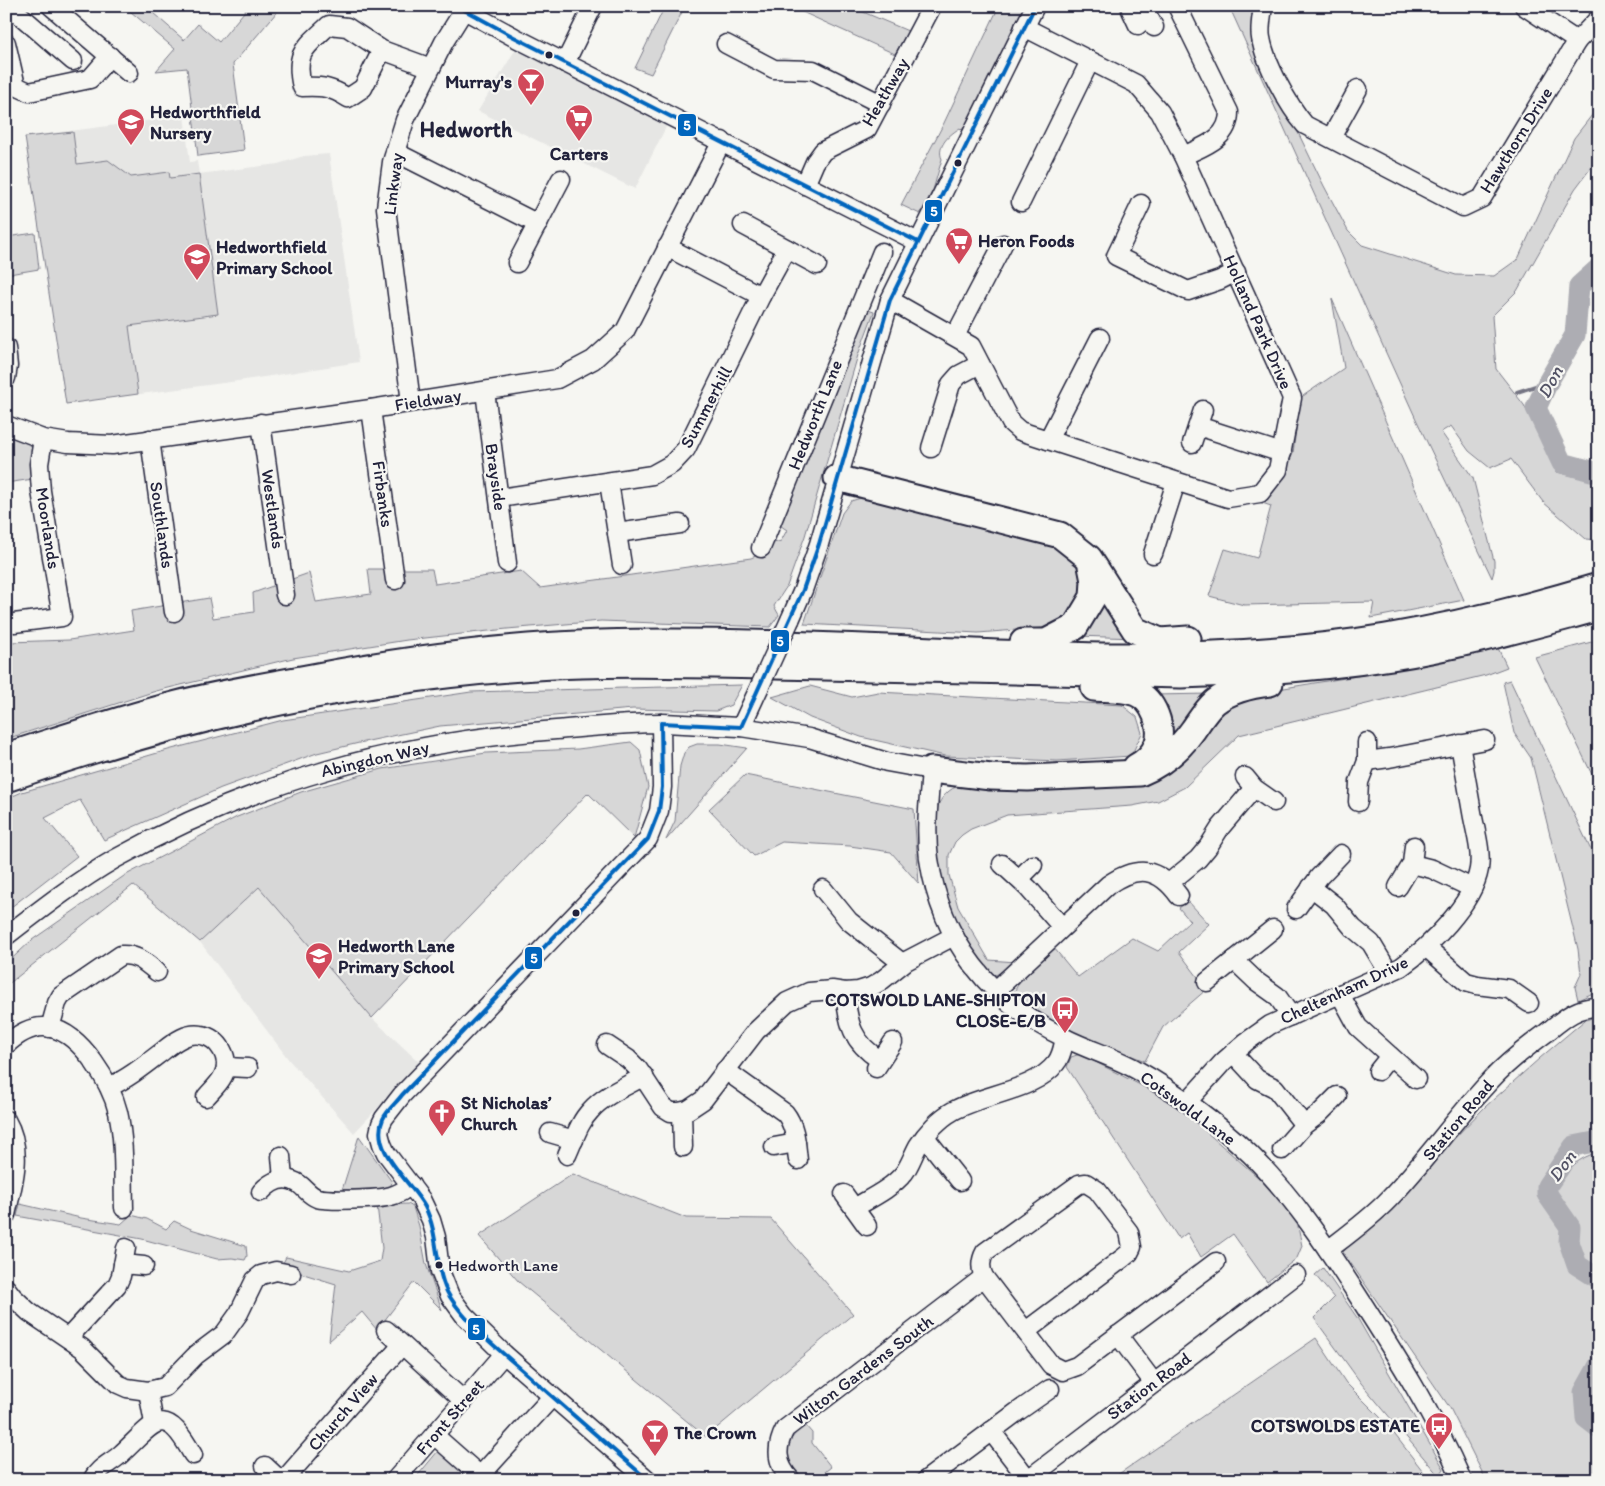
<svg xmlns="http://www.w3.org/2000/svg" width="1605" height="1486" viewBox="0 0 1605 1486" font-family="Itim,sans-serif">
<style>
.built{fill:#e6e6e4}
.green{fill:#d7d7d7;stroke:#7c7c89}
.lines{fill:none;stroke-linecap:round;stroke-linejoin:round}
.stream{stroke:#757583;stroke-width:4}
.river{stroke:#adadb3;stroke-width:21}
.minor-casing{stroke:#22223b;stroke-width:21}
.highway-casing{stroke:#22223b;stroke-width:29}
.minor{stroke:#f6f6f2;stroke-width:18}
.highway{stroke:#f6f6f2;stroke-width:25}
.minor-bridge-casing{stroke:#22223b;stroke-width:21;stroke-linecap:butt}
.minor-bridge{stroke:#f6f6f2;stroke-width:18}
.bus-1-casing{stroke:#f6f6f2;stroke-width:8}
.bus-1{stroke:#0065bd;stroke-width:4}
.bus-dot{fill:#22223b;stroke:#f6f6f2;stroke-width:2}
.labels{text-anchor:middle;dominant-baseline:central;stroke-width:4.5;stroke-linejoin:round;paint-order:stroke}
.bus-label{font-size:17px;fill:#22223b;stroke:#f6f6f2;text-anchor:start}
.poi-label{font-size:18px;font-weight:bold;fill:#22223b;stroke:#f6f6f2;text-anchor:start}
.street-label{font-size:18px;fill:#22223b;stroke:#f6f6f2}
.water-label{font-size:19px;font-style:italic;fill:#535365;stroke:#f6f6f2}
.district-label{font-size:22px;font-weight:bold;fill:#22223b;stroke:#f6f6f2}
.line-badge{stroke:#f6f6f2;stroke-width:2}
.badge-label{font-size:14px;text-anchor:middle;font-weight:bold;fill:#fff}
</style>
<rect width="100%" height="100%" fill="#f6f6f2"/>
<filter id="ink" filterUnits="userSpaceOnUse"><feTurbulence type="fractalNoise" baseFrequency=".02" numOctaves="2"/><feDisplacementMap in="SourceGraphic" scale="10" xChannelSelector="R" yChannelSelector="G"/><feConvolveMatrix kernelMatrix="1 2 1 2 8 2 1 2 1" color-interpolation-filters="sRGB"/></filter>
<g filter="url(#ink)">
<!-- built -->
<g class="built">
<polygon points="517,47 667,125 635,189 478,111"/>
<polygon points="184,116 190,162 197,161 199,174 278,164 304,156 329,154 359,362 238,381 66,404 25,137"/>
<polygon points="588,793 372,1018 420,1063 354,1133 289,1060 200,942 133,885"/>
</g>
<!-- green -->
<g class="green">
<polygon points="124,6 145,6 184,40 198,24 219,42 249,6 282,6 233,64 244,150 198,156 187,68 156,71 175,49"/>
<polygon points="665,6 685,6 651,74 635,68"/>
<polygon points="789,6 849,6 908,31 895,54"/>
<path d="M999,6h27l-53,109 -11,15 -2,-2c-10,6 -24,18 -18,31l-9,31 -13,24 -19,-9 43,-82z"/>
<polygon points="1229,6 1257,6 1290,116 1324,186 1348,231 1362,245 1456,275 1494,276 1518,259 1574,138 1599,106 1599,157 1575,189 1517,291 1492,316 1496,369 1524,405 1557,472 1599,482 1599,540 1586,539 1543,502 1511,459 1490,468 1469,451 1451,426 1441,432 1473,478 1494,561 1494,571 1492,578 1416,419"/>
<polygon points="73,132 77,164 108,160 131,177 169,172 170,178 199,174 218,314 129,326 138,394 66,404 25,137"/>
<polygon points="35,233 39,269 9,274 6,258 6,237"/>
<polygon points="1332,299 1464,600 1371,618 1374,602 1244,605 1209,596 1225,549 1257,558 1271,506 1259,502 1282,481 1293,453 1300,398 1344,368"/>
<polygon points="865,309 874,312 858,355 805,536 787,586 774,606 779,615 770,627 601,621 507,629 407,640 293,658 156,691 6,739 6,645 9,642 69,640 134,630 131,611 209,598 213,618 254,612 253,593 309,573 316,602 371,594 368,569 432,569 435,584 521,571 540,588 751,558 767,551 770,544 781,541 787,530 781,526 779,519"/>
<polygon points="6,430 29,440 37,449 33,479 6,483"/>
<polygon points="867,496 1019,534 1064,550 1081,571 1082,591 1073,612 1055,627 978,633 804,624 842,513 851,501"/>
<polygon points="1100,593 1136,638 1076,636"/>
<polygon points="1599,640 1599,789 1535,657"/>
<path d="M1497,646l10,21 -21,8 -247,60 -54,52 -27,14 -26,5 -125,9 -36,14 -9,6 -7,7 -6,13v20l9,32 31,53 27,2 -20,13 -9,-3c-14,-21 -27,-43 -37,-67 -10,-24 -17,-73 -12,-98 1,-8 13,-20 21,-21 4,-1 11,1 15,2l141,-4 127,-89 121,-20 107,-22z"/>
<polygon points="1510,680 1599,867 1599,992 1593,993 1578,1000 1575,987 1581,974 1578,949 1531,758 1514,733 1503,682"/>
<polygon points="742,685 731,705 716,711 633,709 440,726 359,743 317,753 221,788 104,840 80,800 45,818 77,856 6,911 6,799 22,792 168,750 283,720 471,692"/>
<polygon points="810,686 852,697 878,692 1122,705 1137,717 1142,733 1131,756 1057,761 945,756 861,737 810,718 772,697"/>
<polygon points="1211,694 1162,755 1152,695"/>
<polygon points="631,742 640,750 648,787 634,838 588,793 372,1018 259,887 200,942 133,885 6,986 6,964 32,940 124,876 237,817 301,792 382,769 486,753 578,749"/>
<polygon points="697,744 720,744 747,748 666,840 675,821 680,766 684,753 689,747"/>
<polygon points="745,775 914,809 919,884 891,852 850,846 782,842 754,856 709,809"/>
<polygon points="1188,901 1209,924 1179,952 1207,989 1163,1027 1145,1061 1056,1026 1026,1007 1014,992 1022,977 1054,948 1078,977 1132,938 1158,951 1190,921 1179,908"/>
<polygon points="1599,1016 1599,1138 1570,1146 1547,1179 1542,1192 1547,1206 1563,1231 1570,1257 1578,1274 1599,1288 1599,1351 1581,1387 1577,1406 1582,1421 1599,1437 1599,1480 1486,1480 1450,1408 1343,1252 1485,1107 1540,1058 1585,1020"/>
<polygon points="1080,1054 1146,1088 1181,1110 1267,1185 1297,1222 1302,1246 1297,1258 1267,1282 1233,1234 1201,1257 1187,1233 1179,1239 1067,1067 1071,1057"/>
<polygon points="359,1136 392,1182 390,1188 342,1190"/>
<path d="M1599,1152v121l-13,-11 -7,-17 -2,-18 -19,-25 -2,-16c13,-18 21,-28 43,-34z"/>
<polygon points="573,1174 686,1218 771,1219 853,1314 706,1437 519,1282 479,1236"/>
<polygon points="20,1204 81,1218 121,1224 131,1215 147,1219 166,1229 174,1221 191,1229 246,1246 247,1256 245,1260 232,1258 217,1259 142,1239 17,1216"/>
<polygon points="408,1204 413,1207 419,1226 426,1264 442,1310 414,1282 377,1330 362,1312 329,1341 336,1284 281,1267 286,1257 349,1271 380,1261 382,1248 377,1205"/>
<polygon points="1323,1268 1358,1319 1444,1469 1439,1476 1361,1383 1314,1318 1334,1298 1315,1275"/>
<polygon points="1316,1338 1346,1383 1385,1422 1426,1475 1419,1480 1110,1480"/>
<path d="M805,1425l7,8v10l19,24 -16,13h-11c-22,-22 -24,-35 1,-55z"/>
<polygon points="438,1451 471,1480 414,1480"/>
</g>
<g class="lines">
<!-- stream -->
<polyline class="stream" points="1517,392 1548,382"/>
<!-- river -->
<g class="river">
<polyline points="1599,268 1579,286 1575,335 1548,382 1536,408 1562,463 1599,473"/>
<polyline points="1599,1141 1574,1146 1547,1186 1547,1194 1570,1227 1569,1242 1577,1265 1599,1279"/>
<polyline points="1599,1365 1584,1392 1586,1418 1599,1428"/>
</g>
<!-- minor casing -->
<g class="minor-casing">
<g id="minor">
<polyline points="51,6 129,73"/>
<polyline points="457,6 514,37 918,242"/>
<polyline points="1143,6 1154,27"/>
<path d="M1177,6l52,106c0,27 -25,34 -46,44"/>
<path d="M1263,6c-1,10 -4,22 -2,32 4,25 27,67 44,87l158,82 19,-9 95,-157 -53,-35"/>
<polyline points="14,10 73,61"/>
<polyline points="1138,25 1131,10 1138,6"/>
<polyline points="1577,41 1599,18"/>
<polyline points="6,43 16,86 29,92 90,79 110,56"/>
<polyline points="726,44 774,69 813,70 881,104"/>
<path d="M382,50l-35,-23 -18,-2c-24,23 -35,27 -27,62 20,-1 29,0 46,11l15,-10 19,-38 49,18"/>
<polyline points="565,63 593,6"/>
<polyline points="1331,138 1358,89"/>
<polyline points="395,152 538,224"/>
<polyline points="805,185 815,162 823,151 867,129 932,6"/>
<polyline points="1021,202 1090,61"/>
<polyline points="1141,204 1116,256 1188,291 1220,280 1236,272"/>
<polyline points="743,225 817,265"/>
<polyline points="517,263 561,179"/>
<polyline points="761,296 787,249"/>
<polyline points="890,300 971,346 1011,423 1020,431 1228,498 1260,493 1278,470 1292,398 1183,156 1160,112 1136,84 1024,27"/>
<polyline points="955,336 1003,244"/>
<polyline points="6,348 8,366 6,378"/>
<polyline points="485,391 507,563"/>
<polyline points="411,402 386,208 392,162 405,120 444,42 464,10"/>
<polyline points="371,409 395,580"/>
<polyline points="261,423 285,595"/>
<polyline points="6,425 43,439 68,443 112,445 371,409 557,379 593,360 625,331 722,141"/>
<polyline points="1198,426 1282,453"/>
<polyline points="150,439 174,612"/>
<polyline points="1048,440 1100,338"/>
<polyline points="1192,443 1203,410"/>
<polyline points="931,448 951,384 959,375 980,364"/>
<polyline points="609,482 622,565"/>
<polyline points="499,498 652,475 672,464 686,449 761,296 667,247"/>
<polyline points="617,533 680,524"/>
<polyline points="761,548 882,252"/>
<polyline points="1153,554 1176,482"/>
<polyline points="790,620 803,590 819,544 890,300 1035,6"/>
<polyline points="14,623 62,617 41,491 39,464 43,439"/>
<path d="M741,727l68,11 78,24 44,8c-2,29 -6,59 -2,89 12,82 61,143 136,179 24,12 49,19 72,32 41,23 79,52 113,84 43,42 76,92 108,142 38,59 76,119 104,184"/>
<polyline points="1367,761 1389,758 1485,740"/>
<polyline points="1245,777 1254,788 1274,802"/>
<polyline points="1358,802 1359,782 1367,761 1367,742"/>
<polyline points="1002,864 1028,888 1062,927"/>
<polyline points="1412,864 1432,869 1472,888"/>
<polyline points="1019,879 1033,865"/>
<polyline points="1169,883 1198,859 1208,847 1220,828 1254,788"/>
<polyline points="1311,887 1334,905 1353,928 1371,943 1389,973"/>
<polyline points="1398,887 1412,864 1414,846"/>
<polyline points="823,889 849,921 902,963"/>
<polyline points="1296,909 1319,877 1341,854"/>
<path d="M6,936c35,-27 71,-55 109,-77 140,-78 283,-117 441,-129 35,-3 71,-7 106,-7 26,1 53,3 79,4l19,-41"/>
<polyline points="1426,947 1466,982 1477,985 1509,989 1529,1003"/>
<polyline points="1234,960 1256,981 1277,996 1291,1016"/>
<polyline points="1207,982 1273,929"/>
<path d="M995,991l113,-106c29,-20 50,-18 71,11"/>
<path d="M845,992c3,32 7,50 35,68"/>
<polyline points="1340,994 1358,1027 1416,1079"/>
<path d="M50,1028l7,-25 4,-7 60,-41c15,-1 24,7 36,17"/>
<path d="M6,1045c13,-12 28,-21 45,-17 31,6 60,56 67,84 7,31 5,64 6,96"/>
<polyline points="607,1045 628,1059 638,1069 663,1107 671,1112 679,1112 688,1110 703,1100 756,1031 787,1002 809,992 832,990 845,992 858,991 871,987 881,981 906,961 954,936"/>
<polyline points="1233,1053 1257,1079 1275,1088 1304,1125"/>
<polyline points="226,1067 248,1068"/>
<polyline points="876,1068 893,1042"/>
<path d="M725,1070l60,43c11,14 11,31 13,47"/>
<polyline points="1378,1071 1390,1056"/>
<path d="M109,1087c20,-9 37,-23 54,-36 6,-5 13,-10 19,-13 6,-3 13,-4 19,-3 18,2 31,25 22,41 -4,8 -11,14 -17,21"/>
<path d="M1187,1102l36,-40 23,-20 24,-17 131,-58c28,-20 72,-63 78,-98 3,-18 -4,-39 -7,-57 -4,-23 -8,-45 -12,-68"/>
<polyline points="682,1112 683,1147"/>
<path d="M6,1120c18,31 7,63 0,95"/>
<polyline points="550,1133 574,1140"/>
<polyline points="925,1137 960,1181"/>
<polyline points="774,1147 796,1143"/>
<polyline points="1282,1150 1304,1125 1319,1114 1337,1096"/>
<path d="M567,1155c7,-15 12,-33 24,-45 13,-15 36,-24 53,-34"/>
<polyline points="281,1156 283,1179"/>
<path d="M261,1192c10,-11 24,-18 38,-8 6,4 10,11 18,14 11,3 61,2 74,-2 7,-2 14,-6 20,-11"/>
<polyline points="844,1194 867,1226"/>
<path d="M854,1208c17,-10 38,-20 50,-35 6,-8 9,-18 14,-27 8,-13 22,-28 35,-35 29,-17 82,-20 103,-48 6,-7 7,-17 9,-25"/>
<path d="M1328,1250c21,-16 43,-32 61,-51 37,-38 66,-81 102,-119 16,-18 36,-33 55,-47 16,-13 31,-27 53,-26"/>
<polyline points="123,1264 144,1266"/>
<polyline points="6,1288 13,1297 29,1312 82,1348 118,1384 127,1388 148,1391 165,1387 196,1355 224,1334 239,1313 255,1280 261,1275 276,1271 291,1274"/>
<polyline points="386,1330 464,1401"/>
<path d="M1026,1331l97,-73 6,-5 3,-6 -3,-15 -32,-42 -11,-7 -7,1 -94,68c-5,9 -5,16 -1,25l67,88 12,6 14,-5 139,-104"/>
<polyline points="1118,1335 1154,1383"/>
<polyline points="68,1338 117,1285 121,1276 126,1248"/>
<polyline points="148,1391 154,1423"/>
<polyline points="991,1431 1028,1479"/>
<polyline points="434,1435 485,1480"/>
<polyline points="265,1466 280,1480"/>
<polyline points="480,1476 552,1397"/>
<path d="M92,1480c6,-12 19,-17 29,-26 34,-31 42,-53 72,1"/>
<polyline points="284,1480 402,1345"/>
<polyline points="395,1480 504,1354"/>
<polyline points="648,1480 504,1354 464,1315 450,1296 440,1271 436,1237 431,1220 421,1199 386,1153 382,1144 379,1133 381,1124 384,1118 402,1095 648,839 659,811 662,787 661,723"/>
<path d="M791,1480c-15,-16 -16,-32 -6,-51l199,-152"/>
<polyline points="926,1480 1017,1412 1050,1389"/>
<polyline points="1027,1480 1296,1275"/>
</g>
</g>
<!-- highway casing -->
<g class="highway-casing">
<g id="highway">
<polyline points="837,478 1060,535 1089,558 1135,630 1160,641 1188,639"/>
<polyline points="1023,642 1046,642 1075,627 1093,597 1094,581 1091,566"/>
<path d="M1094,688c13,1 29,0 42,5 18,7 28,35 21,52 -4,10 -12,17 -21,22"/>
<path d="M6,756c57,-18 113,-37 171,-52 44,-11 90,-19 135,-27 95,-18 192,-31 289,-34 111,-3 222,2 332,7 71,3 141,7 211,6 81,-1 163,-6 242,-19 72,-12 143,-30 213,-51"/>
<path d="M931,770l60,7 37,1 112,-5c22,-9 39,-23 53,-43 7,-10 13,-20 22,-28 15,-12 36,-17 55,-19"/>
<path d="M6,779c171,-60 350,-101 530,-112 80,-5 160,-2 239,-1 135,2 271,6 406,9 71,-2 142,-7 211,-18 70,-11 139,-31 207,-49"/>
</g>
</g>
<!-- minor -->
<use href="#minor" class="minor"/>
<!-- highway -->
<use href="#highway" class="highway"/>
<!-- minor-bridge casing -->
<g class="minor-bridge-casing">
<polyline id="minor-bridge" points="760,686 790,620"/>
</g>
<!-- minor-bridge -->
<use href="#minor-bridge" class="minor-bridge"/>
<!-- bus-1 casing -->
<g class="bus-1-casing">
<g id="bus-1">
<polyline points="457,6 514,37 918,242"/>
<path d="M648,1480c-40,-35 -81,-70 -120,-105 -27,-24 -58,-47 -78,-78 -16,-25 -10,-61 -25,-90 -14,-26 -56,-57 -42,-88 4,-9 13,-16 19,-24l246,-256 11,-28 3,-24 -1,-64 80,4 62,-137 16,-46 71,-244 145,-294"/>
</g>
</g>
<!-- bus-1 -->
<use href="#bus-1" class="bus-1"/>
</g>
</g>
<!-- icons -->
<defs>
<g id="bar-pin" transform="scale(1.4375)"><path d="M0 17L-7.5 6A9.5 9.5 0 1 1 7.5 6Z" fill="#d1495b" stroke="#f6f6f2"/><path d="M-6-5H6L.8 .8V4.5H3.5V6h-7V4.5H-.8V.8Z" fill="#fff"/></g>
<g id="supermarket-pin" transform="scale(1.4375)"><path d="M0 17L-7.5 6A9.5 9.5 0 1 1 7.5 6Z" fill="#d1495b" stroke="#f6f6f2"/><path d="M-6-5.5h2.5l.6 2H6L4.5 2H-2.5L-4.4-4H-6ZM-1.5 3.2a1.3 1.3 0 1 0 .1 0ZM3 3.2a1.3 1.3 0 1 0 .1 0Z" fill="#fff"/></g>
<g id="school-pin" transform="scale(1.4375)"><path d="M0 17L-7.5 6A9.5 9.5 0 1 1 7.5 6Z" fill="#d1495b" stroke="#f6f6f2"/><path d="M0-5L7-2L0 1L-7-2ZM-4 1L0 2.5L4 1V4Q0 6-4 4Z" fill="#fff"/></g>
<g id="bus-pin" transform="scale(1.4375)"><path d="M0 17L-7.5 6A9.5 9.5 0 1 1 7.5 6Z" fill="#d1495b" stroke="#f6f6f2"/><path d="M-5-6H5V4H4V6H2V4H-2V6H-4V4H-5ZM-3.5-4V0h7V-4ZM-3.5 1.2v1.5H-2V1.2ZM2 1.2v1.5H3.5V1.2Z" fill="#fff"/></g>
<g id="church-pin" transform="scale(1.4375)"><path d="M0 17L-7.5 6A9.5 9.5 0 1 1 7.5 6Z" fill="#d1495b" stroke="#f6f6f2"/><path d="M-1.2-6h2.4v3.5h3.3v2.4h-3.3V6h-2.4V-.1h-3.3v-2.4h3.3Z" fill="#fff"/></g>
</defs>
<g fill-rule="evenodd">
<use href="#bar-pin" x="531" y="82"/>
<use href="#supermarket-pin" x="579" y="118"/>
<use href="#school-pin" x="131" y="122"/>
<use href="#supermarket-pin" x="959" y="241"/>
<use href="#school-pin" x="197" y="257"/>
<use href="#school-pin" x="319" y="956"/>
<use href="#bus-pin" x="1065" y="1010"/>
<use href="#church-pin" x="442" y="1113"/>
<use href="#bus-pin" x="1439" y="1426"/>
<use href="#bar-pin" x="655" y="1433"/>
</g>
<!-- markers -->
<g class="bus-dot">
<circle cx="549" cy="55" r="4.5"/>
<circle cx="958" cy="163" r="4.5"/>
<circle cx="576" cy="913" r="4.5"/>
<circle cx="439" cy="1265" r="4.5"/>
</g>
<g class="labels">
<!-- bus labels -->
<g class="bus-label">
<text x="448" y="1265">Hedworth Lane</text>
</g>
<!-- poi labels -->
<g class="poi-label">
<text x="512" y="82" text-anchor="end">Murray's</text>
<text x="150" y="112">Hedworthfield<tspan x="150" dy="21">Nursery</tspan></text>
<text x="579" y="154" text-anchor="middle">Carters</text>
<text x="978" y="241">Heron Foods</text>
<text x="216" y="247">Hedworthfield<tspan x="216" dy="21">Primary School</tspan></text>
<text x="338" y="946">Hedworth Lane<tspan x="338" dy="21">Primary School</tspan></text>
<text x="1046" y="1000" text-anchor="end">COTSWOLD LANE-SHIPTON<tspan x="1046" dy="21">CLOSE-E/B</tspan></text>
<text x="461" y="1103">St Nicholas’<tspan x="461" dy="21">Church</tspan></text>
<text x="1420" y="1426" text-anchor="end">COTSWOLDS ESTATE</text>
<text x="674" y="1433">The Crown</text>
</g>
<!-- street labels -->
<g class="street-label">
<text transform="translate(885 92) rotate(-60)">Heathway</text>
<text transform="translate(1516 140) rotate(-58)">Hawthorn Drive</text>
<text transform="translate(393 184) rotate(-83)">Linkway</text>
<text transform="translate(1258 322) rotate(66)">Holland Park Drive</text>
<text transform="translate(428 400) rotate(-9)">Fieldway</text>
<text transform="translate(706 407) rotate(-62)">Summerhill</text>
<text transform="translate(815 415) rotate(-68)">Hedworth Lane</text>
<text transform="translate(496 477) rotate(82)">Brayside</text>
<text transform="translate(383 494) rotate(82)">Firbanks</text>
<text transform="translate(273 509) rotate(82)">Westlands</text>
<text transform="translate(162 525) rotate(82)">Southlands</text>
<text transform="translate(48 528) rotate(81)">Moorlands</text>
<text transform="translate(375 759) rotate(-13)">Abingdon Way</text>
<text transform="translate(1344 990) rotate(-25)">Cheltenham Drive</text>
<text transform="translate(1188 1108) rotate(36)">Cotswold Lane</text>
<text transform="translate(1458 1120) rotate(-50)">Station Road</text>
<text transform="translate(863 1370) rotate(-37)">Wilton Gardens South</text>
<text transform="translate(1149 1386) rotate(-37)">Station Road</text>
<text transform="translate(343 1412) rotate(-49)">Church View</text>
<text transform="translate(450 1417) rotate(-49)">Front Street</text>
</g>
<!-- water labels -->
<g class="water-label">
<text transform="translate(1550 382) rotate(-62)">Don</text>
<text transform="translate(1562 1166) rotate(-54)">Don</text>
</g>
<!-- district labels -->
<g class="district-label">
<text x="466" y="129">Hedworth</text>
</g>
</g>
<g class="line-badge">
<rect x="677" y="113" width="20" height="24" rx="5" fill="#0065bd"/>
<rect x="924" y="199" width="19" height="24" rx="5" fill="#0065bd"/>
<rect x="770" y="629" width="20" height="24" rx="5" fill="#0065bd"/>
<rect x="524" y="946" width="19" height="24" rx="5" fill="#0065bd"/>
<rect x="467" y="1317" width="19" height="24" rx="5" fill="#0065bd"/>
</g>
<g class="badge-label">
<text x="687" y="130">5</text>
<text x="934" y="216">5</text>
<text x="780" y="646">5</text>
<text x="534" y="963">5</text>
<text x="476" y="1334">5</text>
</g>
<!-- margin -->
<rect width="1605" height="1486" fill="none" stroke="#f6f6f2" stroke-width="25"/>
<rect x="12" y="12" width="1580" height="1461" fill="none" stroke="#22223b" stroke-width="2" filter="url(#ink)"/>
</svg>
